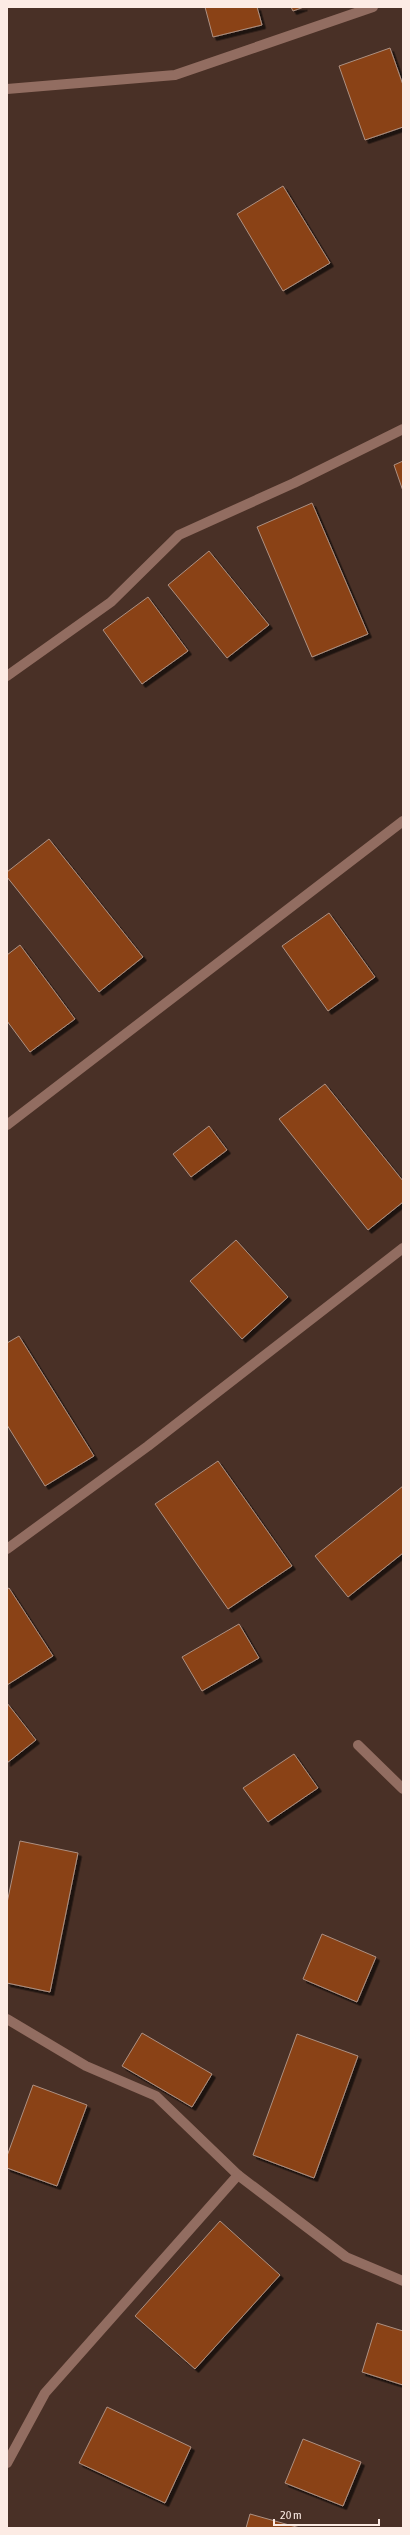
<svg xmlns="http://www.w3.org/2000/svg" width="410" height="2535" viewBox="0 0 410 2535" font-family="'Asap Condensed',sans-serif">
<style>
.building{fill:#8a4214;stroke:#ad9082;filter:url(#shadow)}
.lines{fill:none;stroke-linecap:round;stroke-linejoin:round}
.minor{stroke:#926d61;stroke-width:10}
</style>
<defs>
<filter id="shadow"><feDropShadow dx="3.5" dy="3.5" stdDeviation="0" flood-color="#0009"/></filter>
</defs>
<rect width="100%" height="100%" fill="#493026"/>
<!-- building -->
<g class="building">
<polygon points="205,7 257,7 262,25 213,37"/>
<polygon points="291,7 304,7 293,11"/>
<polygon points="390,48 403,85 403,127 365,140 339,66"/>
<polygon points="283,186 330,263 283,291 237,214"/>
<polygon points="403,461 403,491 394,465"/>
<polygon points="312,503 368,634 312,657 257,527"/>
<polygon points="209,551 269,625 227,658 168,585"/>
<polygon points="148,597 188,651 142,684 103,630"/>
<polygon points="49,839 143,957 99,992 7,877 7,872"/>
<polygon points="329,913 375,977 328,1011 282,946"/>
<polygon points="20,945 75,1019 30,1052 7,1021 7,955"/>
<polygon points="325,1084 403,1181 403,1202 368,1230 279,1119"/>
<polygon points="209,1126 227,1150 191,1177 173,1154"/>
<polygon points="236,1240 288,1297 242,1339 190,1281"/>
<polygon points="19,1336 94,1456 45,1486 7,1425 7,1343"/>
<polygon points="218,1461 292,1566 228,1609 155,1504"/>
<polygon points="403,1486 403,1553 348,1597 315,1556"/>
<polygon points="9,1588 53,1656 7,1685 7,1589"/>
<polygon points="239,1624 259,1658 202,1691 182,1657"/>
<polygon points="7,1703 36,1740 7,1763"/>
<polygon points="294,1754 318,1788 268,1822 243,1788"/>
<polygon points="20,1841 78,1853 50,1992 7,1983 7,1903"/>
<polygon points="322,1934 376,1957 357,2002 303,1979"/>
<polygon points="142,2033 212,2074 192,2107 122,2066"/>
<polygon points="297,2034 358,2056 314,2178 253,2155"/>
<polygon points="33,2085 87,2105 57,2186 7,2168 7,2156"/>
<polygon points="220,2221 280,2275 195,2369 135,2316"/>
<polygon points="377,2323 403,2331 403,2385 362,2372"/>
<polygon points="107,2407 191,2447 165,2503 79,2463"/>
<polygon points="303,2439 361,2462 343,2506 285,2483"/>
<polygon points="250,2514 300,2528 246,2528"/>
</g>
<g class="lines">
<!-- minor -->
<g class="minor">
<polyline points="7,89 175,75 373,7"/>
<polyline points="7,676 111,602 179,535 294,483 403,429"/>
<polyline points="7,1125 403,821"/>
<polyline points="7,1549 148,1446 403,1248"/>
<polyline points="358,1745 403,1789"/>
<polyline points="7,2019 86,2066 156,2096 238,2175 346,2257 403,2281"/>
<polyline points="7,2463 45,2393 238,2175"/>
</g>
</g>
<!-- border -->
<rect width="410" height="2535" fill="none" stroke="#fcebe4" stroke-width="16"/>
<!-- scale -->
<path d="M274 2519v6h105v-6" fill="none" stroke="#fcebe4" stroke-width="2"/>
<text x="280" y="2519" font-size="12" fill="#fcebe4" stroke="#493026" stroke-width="3" paint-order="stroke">20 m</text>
</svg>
